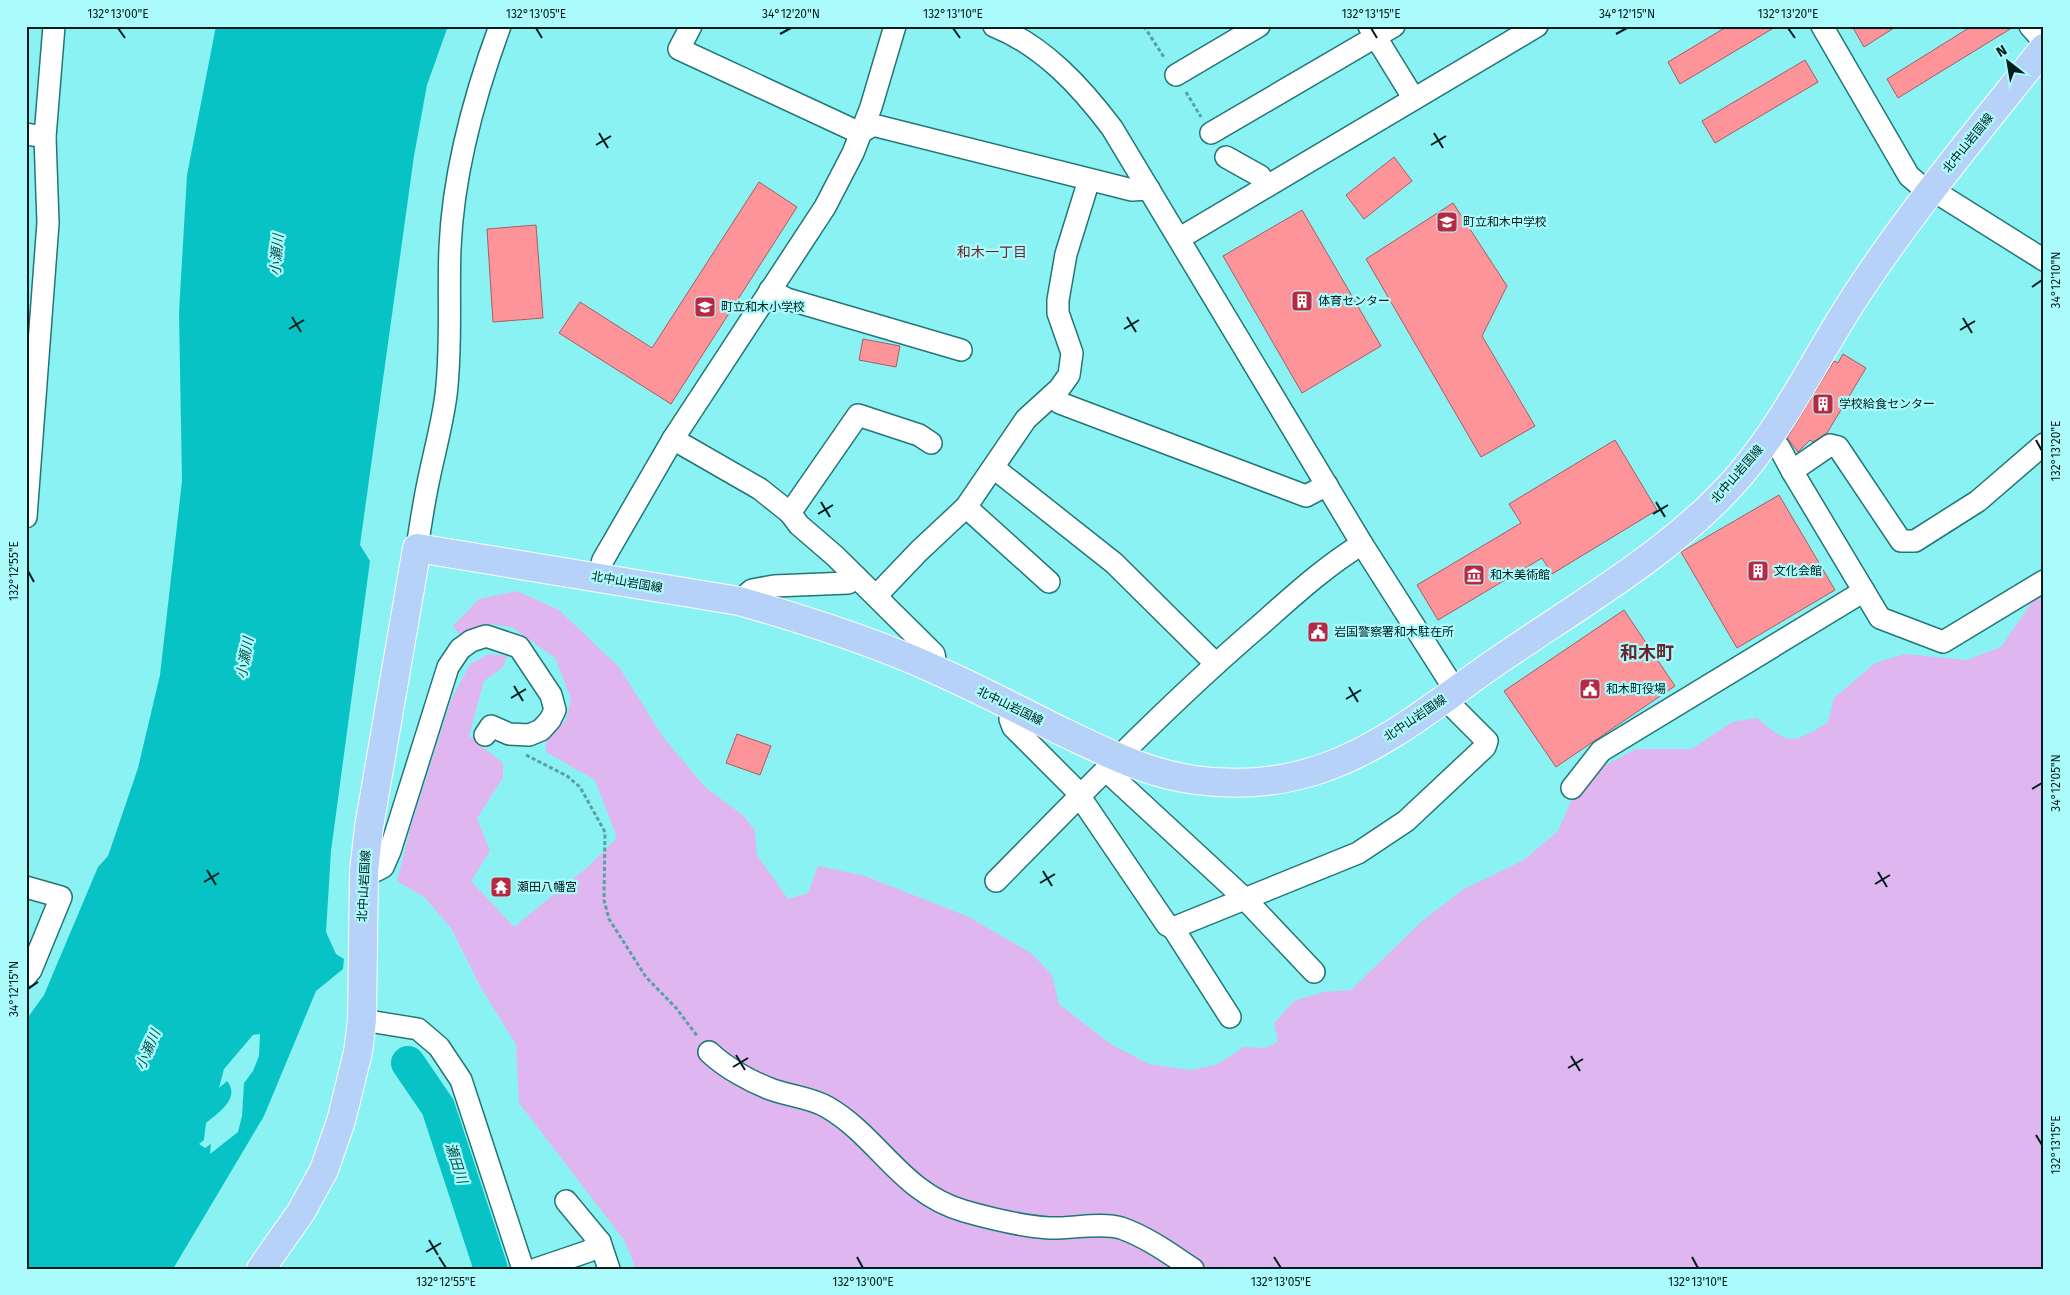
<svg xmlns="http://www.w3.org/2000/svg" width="2070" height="1295" viewBox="0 0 2070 1295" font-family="'Fira Sans','Noto Sans JP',sans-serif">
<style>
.green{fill:#e0b6f0}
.water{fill:#07c3c6;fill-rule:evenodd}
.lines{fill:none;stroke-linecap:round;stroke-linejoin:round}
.river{stroke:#07c3c6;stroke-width:34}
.building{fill:#fc9499;stroke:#a75d62}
.minor-casing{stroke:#237678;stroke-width:24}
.major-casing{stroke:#fff;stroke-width:30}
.path{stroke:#56a1a2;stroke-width:3;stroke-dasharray:4 2.5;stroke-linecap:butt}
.minor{stroke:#fff;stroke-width:21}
.major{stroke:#b6d2f8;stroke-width:28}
.ticks{fill:none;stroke:#001c1d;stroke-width:2}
.labels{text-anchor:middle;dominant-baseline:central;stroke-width:4.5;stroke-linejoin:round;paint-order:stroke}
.street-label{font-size:12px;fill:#001c1d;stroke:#acfbfc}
.poi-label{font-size:12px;fill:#001c1d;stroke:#acfbfc;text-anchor:start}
.neighbourhood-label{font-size:14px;fill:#6b252c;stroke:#acfbfc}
.water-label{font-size:14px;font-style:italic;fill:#0d5051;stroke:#acfbfc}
.district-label{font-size:18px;font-weight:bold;fill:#6b252c;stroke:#acfbfc}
.neatline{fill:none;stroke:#001c1d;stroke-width:2}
.ticks-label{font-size:12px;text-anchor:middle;fill:#001c1d}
</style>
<rect width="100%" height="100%" fill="#8bf2f3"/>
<!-- green -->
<path class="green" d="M517,591l42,19 60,57 44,70 42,50 39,29 11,15 2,24 31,44 20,-6 10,-27 47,10 104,41 62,36 21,22 7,29 53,41 37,19 41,6 26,-5 28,-18 21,1 13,-6 -4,-19 20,-22 29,-9 28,-2 70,-68 43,-33 60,-29 34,-29 14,-32 30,-32 34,-18h56l40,-27 25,-4c32,28 36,26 71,4l6,-24 41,-35 30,-9 62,6 34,-13 31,-45 12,-8v675h-1408l-12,-29 -105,-137 -3,-59 -35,-56 -30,-60 -27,-31 -27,-16 13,-52 41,-129 19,-36 19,-10 18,2 -4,11 -19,14 -15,55 34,27v15l-26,40 13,33 -19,30 43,46 76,-62 27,-27 -22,-58 -49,-28v-13l20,-19 5,-21 -16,-41 -43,-31 -24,-3 -28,11 -7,-9 26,-27z"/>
<!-- water -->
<path class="water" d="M216,26h232l-21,59 -13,71 -54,389 10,16 -39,290 -5,81 10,22 8,5 -1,10 -27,22 -52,125 -91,153h-147v-249l18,-25 54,-128 10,-11 30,-88 22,-93 22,-194 -3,-169 8,-137zM260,1034l-1,22 -6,15 -9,12 -2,33 -4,16 -28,22 1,-10 -6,4 -6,-4 5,-4 2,-17c12,-10 35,-25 21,-42l-8,7 5,-19 29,-34z"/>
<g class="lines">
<!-- river -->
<polyline class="river" points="408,1063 438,1107 491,1269"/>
</g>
<!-- building -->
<g class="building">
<polygon points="1728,26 1777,26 1680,84 1668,62"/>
<polygon points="1852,26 1897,26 1864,47"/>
<polygon points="1972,26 2015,26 1898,98 1887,79"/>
<polygon points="1805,60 1818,82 1715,143 1702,121"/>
<polygon points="1394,157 1412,181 1364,219 1346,195"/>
<polygon points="759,182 797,207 671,404 559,333 580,302 652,348"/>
<polygon points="1453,203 1507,286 1482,336 1535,426 1481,457 1366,259"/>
<polygon points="1302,210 1381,346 1302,393 1223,256"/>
<polygon points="536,225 543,318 493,322 487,229"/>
<polygon points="863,339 900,346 896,367 859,360"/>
<polygon points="1843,354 1866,368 1827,433 1813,442 1810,440 1798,452 1787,438 1834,361 1838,363"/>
<polygon points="1615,440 1657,510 1552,574 1542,558 1438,620 1417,585 1521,523 1509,504"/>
<polygon points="1779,495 1835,590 1737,648 1681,552"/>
<polygon points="1624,610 1675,686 1556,767 1504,691"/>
<polygon points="737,734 771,746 760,775 726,763"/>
</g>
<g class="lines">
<!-- minor casing -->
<g class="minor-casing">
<g id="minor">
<polyline points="691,26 679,49 860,133 873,125 1132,190 1149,189"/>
<path d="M994,26c50,20 87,61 118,102l250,416 93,146 -3,16 35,35 -2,6 -79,74 -48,32 -185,75 -6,-3 -93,-137 -61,-61 -3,-8 3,-12"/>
<polyline points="1369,26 1414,99"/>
<polyline points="1822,26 1909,176 1929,193 1942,196 2044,260"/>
<polyline points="2030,26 2044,42"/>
<polyline points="1176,75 1259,26"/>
<polyline points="1211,133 1394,26"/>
<polyline points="26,134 45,137"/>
<polyline points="1226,157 1260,176 1267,186"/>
<polyline points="1180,238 1537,26"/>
<polyline points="770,290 787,299 961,350"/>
<polyline points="1052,396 1060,403 1306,496 1327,485"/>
<polyline points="673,439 760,489 790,513 799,525 835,556 934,654 937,670"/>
<polyline points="1767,440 1779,447 1792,471 1830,445 1838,447 1901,541 1915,541 1978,501 2044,444"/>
<polyline points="994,468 1114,563 1215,663"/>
<polyline points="1792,471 1880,618 1943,642 2044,581"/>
<polyline points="966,507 1049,582"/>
<polyline points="790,513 858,415 919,435 931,443"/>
<polyline points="26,517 48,223 45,137 54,26"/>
<path d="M417,548c3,-20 6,-40 10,-60 6,-31 15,-62 19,-93 6,-49 2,-98 4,-147 3,-73 25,-154 50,-222"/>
<polyline points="598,576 603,560 673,439 825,207 853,153 871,107 895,26"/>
<polyline points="876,596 919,551 966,507 1026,419 1059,389 1069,375 1072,353 1058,313 1058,300 1066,254 1089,180"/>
<polyline points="739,601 752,590 774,586 848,583 857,578"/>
<polyline points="1107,769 1112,776 1244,898 1314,972"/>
<polyline points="1572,788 1601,751 1864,591"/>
<polyline points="364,871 375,871 383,867 390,851 448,667 460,649 471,641 486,636 519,647 551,695 555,710 550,720 541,730 529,735 509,734 491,726 485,735"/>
<path d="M996,881c86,-87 170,-175 262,-254 33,-29 66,-60 104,-83"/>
<polyline points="26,887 61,897 31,970 26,976"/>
<polyline points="1173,928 1230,1017"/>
<polyline points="362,1020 418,1029 439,1047 461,1080 523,1269"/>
<path d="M709,1052c17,16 42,30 64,38 17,6 39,8 54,17 52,30 74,86 137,104 28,8 56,15 85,17 21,1 53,-6 72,0 26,9 49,26 72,41"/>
<polyline points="600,1242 609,1269"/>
<polyline points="536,1269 589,1251 600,1242 566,1201"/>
</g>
</g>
<!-- major casing -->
<g class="major-casing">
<path id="major" d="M261,1269l40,-57 23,-42 17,-49 17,-69 4,-32 2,-149 5,-44 48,-279 322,53c67,19 134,40 197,69 43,19 85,41 127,62 45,21 82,41 132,48 44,6 90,2 131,-13 62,-22 116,-68 170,-105 81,-56 180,-112 244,-187 45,-53 75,-116 113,-175 57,-88 125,-169 191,-252"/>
</g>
<!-- path -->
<g class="path">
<polyline points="1144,26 1165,59"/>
<polyline points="1186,92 1201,117"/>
<polyline points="526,755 567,776 580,787 605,832 604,900 609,919 646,977 676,1008 698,1037"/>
</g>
<!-- minor -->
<use href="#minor" class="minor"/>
<!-- major -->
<use href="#major" class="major"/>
</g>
<!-- ticks -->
<path class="ticks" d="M118,28l7,10M536,28l6,10M953,28l7,10M1371,28l6,10M1788,28l7,10M780,34l11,-6M1616,34l11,-6M599,133l9,15M1434,133l9,15M596,145l15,-9M1431,145l15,-9M2032,287l10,-7M292,317l9,15M1127,317l9,15M1963,318l9,15M289,329l15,-9M1124,329l15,-9M1960,330l15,-9M2036,440l6,11M821,502l9,15M1656,502l9,15M818,514l15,-9M1653,514l15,-9M28,571l6,11M514,686l9,15M1349,687l9,15M511,698l15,-9M1346,699l15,-9M2032,789l10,-6M207,870l9,15M1043,871l9,15M1878,872l9,15M204,882l15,-9M1040,883l15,-9M1875,884l15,-9M28,989l10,-7M736,1055l9,15M1571,1056l9,15M733,1067l15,-9M1568,1068l15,-9M2036,1135l6,10M429,1240l9,15M426,1252l15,-9M439,1257l7,11M857,1257l6,11M1274,1257l7,11M1692,1257l6,11"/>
<!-- icons -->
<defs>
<g id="school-square" transform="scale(1.125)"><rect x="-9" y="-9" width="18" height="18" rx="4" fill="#b92842" stroke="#acfbfc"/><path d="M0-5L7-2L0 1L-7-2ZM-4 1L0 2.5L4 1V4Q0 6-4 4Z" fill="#fff"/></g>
<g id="building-square" transform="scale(1.125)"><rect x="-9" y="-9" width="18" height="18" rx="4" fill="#b92842" stroke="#acfbfc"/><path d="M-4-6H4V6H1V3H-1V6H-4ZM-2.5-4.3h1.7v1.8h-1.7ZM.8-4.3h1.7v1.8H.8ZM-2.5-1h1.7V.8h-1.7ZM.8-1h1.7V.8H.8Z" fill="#fff"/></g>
<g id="museum-square" transform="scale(1.125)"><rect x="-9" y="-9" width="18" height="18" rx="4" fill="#b92842" stroke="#acfbfc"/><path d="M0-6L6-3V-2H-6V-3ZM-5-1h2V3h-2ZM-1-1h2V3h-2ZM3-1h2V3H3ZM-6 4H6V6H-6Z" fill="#fff"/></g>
<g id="civic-square" transform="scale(1.125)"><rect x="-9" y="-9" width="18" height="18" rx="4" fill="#b92842" stroke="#acfbfc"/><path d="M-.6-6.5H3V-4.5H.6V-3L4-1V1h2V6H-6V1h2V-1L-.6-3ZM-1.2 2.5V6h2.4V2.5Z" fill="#fff"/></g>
<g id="temple-square" transform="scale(1.125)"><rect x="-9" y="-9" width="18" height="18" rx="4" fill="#b92842" stroke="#acfbfc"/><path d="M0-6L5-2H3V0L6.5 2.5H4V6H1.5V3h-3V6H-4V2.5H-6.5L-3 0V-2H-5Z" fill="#fff"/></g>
</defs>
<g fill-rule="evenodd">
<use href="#school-square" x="1447" y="222"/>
<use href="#building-square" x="1302" y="301"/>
<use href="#school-square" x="705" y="307"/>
<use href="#building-square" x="1823" y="404"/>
<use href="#building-square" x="1758" y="571"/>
<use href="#museum-square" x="1474" y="575"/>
<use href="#civic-square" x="1318" y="632"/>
<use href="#civic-square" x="1590" y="689"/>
<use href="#temple-square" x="501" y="887"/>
</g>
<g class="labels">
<!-- street labels -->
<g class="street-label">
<text transform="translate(1968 143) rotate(-51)">北中山岩国線</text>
<text transform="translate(1737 474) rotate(-49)">北中山岩国線</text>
<text transform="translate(627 582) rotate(10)">北中山岩国線</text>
<text transform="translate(1010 706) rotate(26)">北中山岩国線</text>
<text transform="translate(1415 718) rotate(-34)">北中山岩国線</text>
<text transform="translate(364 886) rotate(-87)">北中山岩国線</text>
</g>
<!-- poi labels -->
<g class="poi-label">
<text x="1463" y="222">町立和木中学校</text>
<text x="1318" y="301">体育センター</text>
<text x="721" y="307">町立和木小学校</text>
<text x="1839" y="404">学校給食センター</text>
<text x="1774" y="571">文化会館</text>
<text x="1490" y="575">和木美術館</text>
<text x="1334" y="632">岩国警察署和木駐在所</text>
<text x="1606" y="689">和木町役場</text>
<text x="517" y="887">瀬田八幡宮</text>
</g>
<!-- neighbourhood labels -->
<g class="neighbourhood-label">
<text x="992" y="252">和木一丁目</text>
</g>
<!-- water labels -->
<g class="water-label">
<text transform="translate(277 255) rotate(-85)">小瀬川</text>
<text transform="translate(245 658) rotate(-80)">小瀬川</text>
<text transform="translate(148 1050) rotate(-67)">小瀬川</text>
<text transform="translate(456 1163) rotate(72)">瀬田川</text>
</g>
<!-- district labels -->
<g class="district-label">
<text x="1647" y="653">和木町</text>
</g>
</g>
<!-- border -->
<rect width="2070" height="1295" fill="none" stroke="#acfbfc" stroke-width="55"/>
<!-- north arrow -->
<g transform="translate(2008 62) rotate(329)" stroke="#acfbfc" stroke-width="4" paint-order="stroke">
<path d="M0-4L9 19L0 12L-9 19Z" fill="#001c1d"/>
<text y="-8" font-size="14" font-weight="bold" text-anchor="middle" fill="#001c1d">N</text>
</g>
<rect x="28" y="28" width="2014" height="1240" class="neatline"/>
<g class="ticks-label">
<text x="118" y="18">132°13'00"E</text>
<text x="536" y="18">132°13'05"E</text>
<text x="791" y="18">34°12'20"N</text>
<text x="953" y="18">132°13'10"E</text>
<text x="1371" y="18">132°13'15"E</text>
<text x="1627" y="18">34°12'15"N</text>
<text x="1788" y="18">132°13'20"E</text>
<text transform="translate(2056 280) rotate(-90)" y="4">34°12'10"N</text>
<text transform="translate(2056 451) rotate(-90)" y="4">132°13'20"E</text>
<text transform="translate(14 571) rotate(-90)" y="4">132°12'55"E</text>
<text transform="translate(2056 783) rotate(-90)" y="4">34°12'05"N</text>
<text transform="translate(14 989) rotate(-90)" y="4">34°12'15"N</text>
<text transform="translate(2056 1145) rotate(-90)" y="4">132°13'15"E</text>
<text x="446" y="1286">132°12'55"E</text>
<text x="863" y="1286">132°13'00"E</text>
<text x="1281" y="1286">132°13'05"E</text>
<text x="1698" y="1286">132°13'10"E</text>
</g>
</svg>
